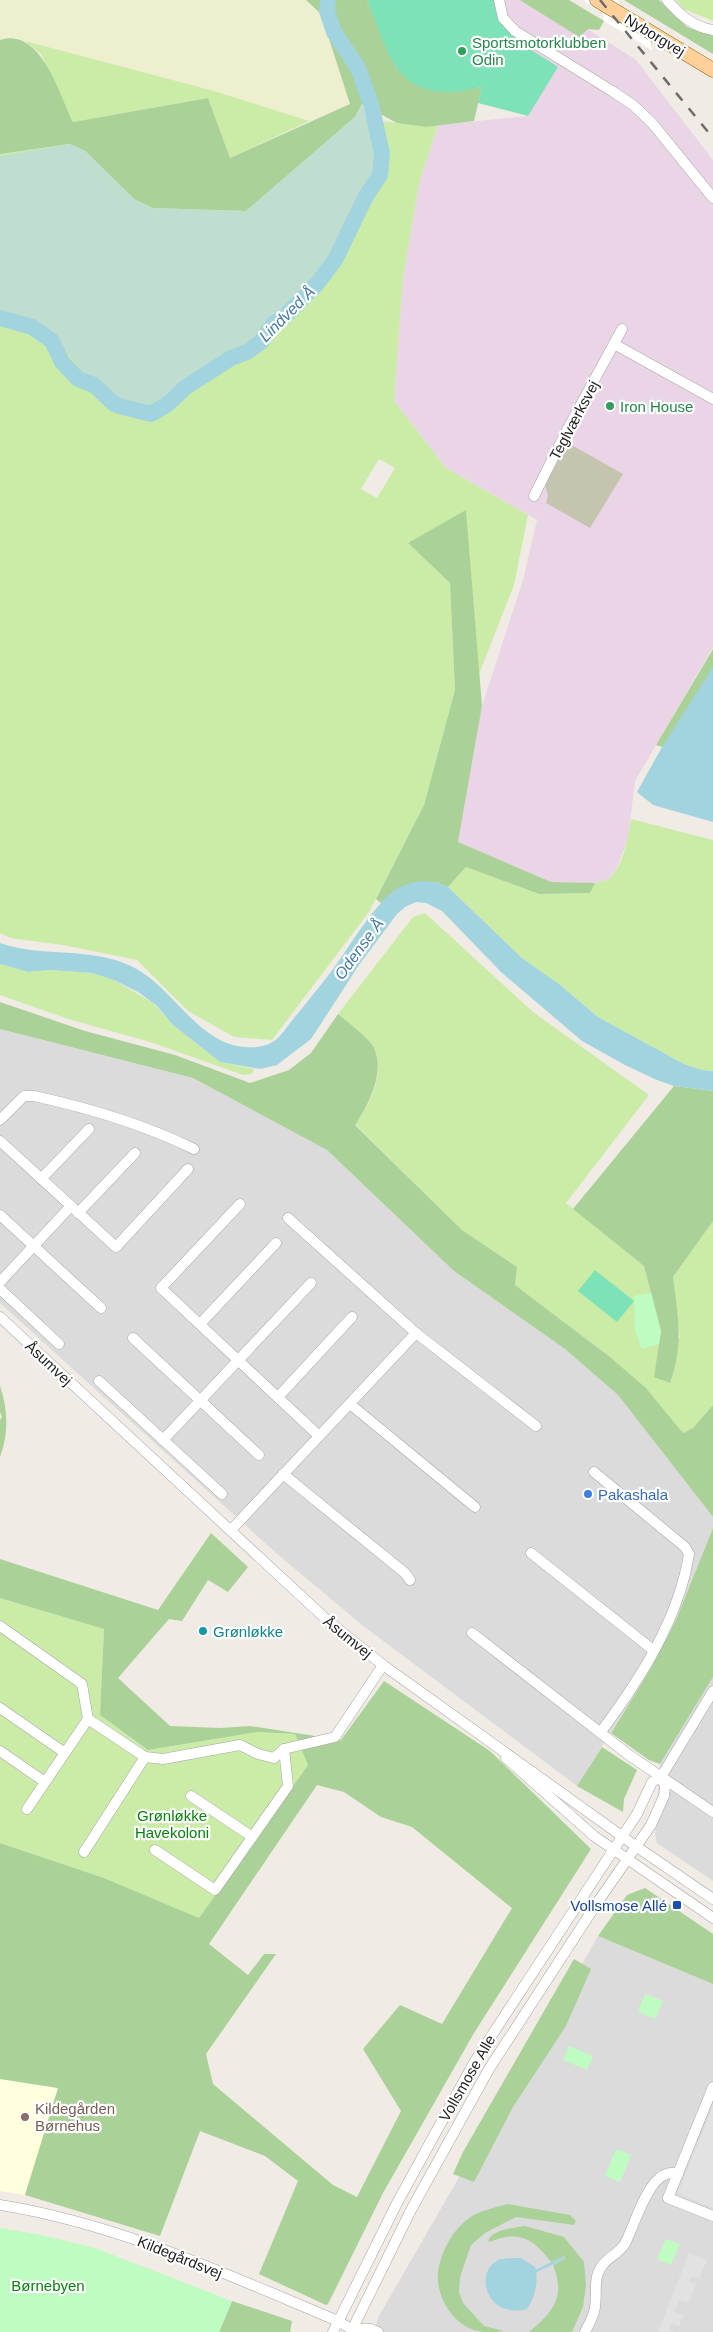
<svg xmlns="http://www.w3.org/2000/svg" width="713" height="2332" viewBox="0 0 713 2332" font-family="Arial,sans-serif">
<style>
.residential{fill:#dcdbdb}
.industrial{fill:#e9d5e6}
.education{fill:#fffedd}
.construction{fill:#c5c4af}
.farmland{fill:#eeefce}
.grass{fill:#cbeca7;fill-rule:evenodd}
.forest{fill:#aad197;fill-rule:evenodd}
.wetland{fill:#c0decf}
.park{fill:#bffcc1}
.pitch{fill:#7ee2b8}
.parking{fill:#e2e2e2}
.water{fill:#a2d4df}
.pier{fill:#fff}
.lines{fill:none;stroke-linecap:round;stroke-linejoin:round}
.stream{stroke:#a2d4df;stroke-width:2.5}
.river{stroke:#a2d4df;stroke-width:16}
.minor-casing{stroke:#a5a5a5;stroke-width:11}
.major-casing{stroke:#986100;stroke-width:15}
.minor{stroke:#fff;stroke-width:10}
.major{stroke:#ffd099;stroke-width:14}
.rail{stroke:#6c6c6c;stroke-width:2.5;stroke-dasharray:10 10;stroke-linecap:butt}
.leisure-dot{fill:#2e9e5b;stroke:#fff;stroke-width:2}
.shop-dot{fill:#3f7fe0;stroke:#fff;stroke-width:2}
.culture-dot{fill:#0f9aa8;stroke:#fff;stroke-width:2}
.transit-dot{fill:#1a4fb4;stroke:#fff;stroke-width:2}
.education-dot{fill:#8d6e63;stroke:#fff;stroke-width:2}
.labels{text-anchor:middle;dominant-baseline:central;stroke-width:4.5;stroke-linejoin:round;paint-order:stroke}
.street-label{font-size:15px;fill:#1e1e1e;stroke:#fff}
.leisure-label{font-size:15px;fill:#27864d;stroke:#fff;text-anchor:start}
.shop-label{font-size:15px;fill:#366cbe;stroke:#fff;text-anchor:start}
.culture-label{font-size:15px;fill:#0d838f;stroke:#fff;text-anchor:start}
.park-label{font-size:15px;fill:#07820d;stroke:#fff}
.transit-label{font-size:15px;fill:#164399;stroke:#fff;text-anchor:end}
.education-label{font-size:15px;fill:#785e54;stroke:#fff;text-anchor:start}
.water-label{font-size:16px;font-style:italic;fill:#437aaa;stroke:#fff}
</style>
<rect width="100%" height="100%" fill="#f0ebe4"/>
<!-- residential -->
<g class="residential">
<polygon points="0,1029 193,1078 327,1150 454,1271 565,1349 618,1395 713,1517 713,1528 676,1620 650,1670 577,1786 362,1625 275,1552 0,1303"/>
<polygon points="713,1677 713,1881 657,1843 655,1835 660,1764"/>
<polygon points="598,1936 713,1984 713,2332 373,2332 379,2316"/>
</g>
<!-- industrial -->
<polygon class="industrial" points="494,0 543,0 636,60 713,160 713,647 635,781 628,839 616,870 608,880 595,883 551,882 458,842 482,706 523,580 537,520 446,468 394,401 403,278 419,184 438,125 528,116 511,35 497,18"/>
<!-- education -->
<polygon class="education" points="0,2079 58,2088 25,2195 0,2191"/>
<!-- construction -->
<polygon class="construction" points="568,443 623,474 590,528 546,503 548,495 545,485"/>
<!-- farmland -->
<polygon class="farmland" points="0,0 306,0 320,14 350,104 309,121 214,91 25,41 8,38 0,40"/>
<!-- grass -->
<g class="grass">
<polygon points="676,0 713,0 713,21 684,9"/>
<polygon points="25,41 214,91 309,121 230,158 208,98 73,122 41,54"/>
<path d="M355,117l71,10 12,-2 -19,59 -16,94 -9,123 52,67 82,47 -14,70 -35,89 -13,-163 -58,32 42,40 5,107 -31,115 -55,107 -97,128 -38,-3 -46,-26 -51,-51 -74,-15 -53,-7 -10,-5v-779l70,-10 64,55zM379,459l16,9 -18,30 -16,-9z"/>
<path d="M631,819l82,21v231l-11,-1 -18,-6 -86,-47 -39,-33 -37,-26 -74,-71 18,-20 73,27 51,-1 5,-10c4,-1 9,-2 12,-3 15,-8 22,-46 24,-61z"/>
<path d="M425,913l108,99 116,83 -83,108 78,63 17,65 19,7 -7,-61 40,-56v184l-20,23 -10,5 -37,-45 -36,-31 -95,-72 2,-18 -55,-37 -107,-106c16,-18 34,-60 15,-82 -9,-10 -22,-19 -32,-28l75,-97z"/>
<polygon points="0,964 28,972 50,970 92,973 114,980 153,1003 173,1025 220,1062 254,1069 252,1074 243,1075 150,1042 65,1018 0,995"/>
<polygon points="0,1598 104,1629 100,1715 148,1750 258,1732 295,1734 308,1765 199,1918 104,1878 0,1843"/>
</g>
<!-- forest -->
<g class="forest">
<path d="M306,0h61l29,67 56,25 30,-5 -8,34 -48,6 -29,-4 -35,-19 -7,13 -109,94 -93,-3 -19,-9 -49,-48 -15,-7 -70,10v-114c41,-13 59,54 73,82l135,-24 22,60 120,-54 -29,-90z"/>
<polygon points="520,0 569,0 604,21 599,30 588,29 579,37"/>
<polygon points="624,0 659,0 687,27 713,36 713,54"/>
<polygon points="466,510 482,706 458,842 551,882 595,883 590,893 539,894 466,867 448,887 435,882 397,889 381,903 376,899 424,805 455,690 450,583 408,543"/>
<polygon points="713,649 713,670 666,748 656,745"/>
<path d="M0,1002l85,29 90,24 75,28 39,-13 22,-17 27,-39c11,9 23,18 32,28 19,23 -1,63 -15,83l107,105 55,37 -2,18 95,72 36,31 37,45 10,-5 20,-23v112l-95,-122 -53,-46 -111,-78 -127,-121 -134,-72 -193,-49z"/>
<path d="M674,1086l39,5v130l-40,56c5,39 11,67 -3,106l-16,-6 7,-46 -17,-65 -71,-57z"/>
<path d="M0,1386c8,24 9,47 0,71v-37l2,-3 -2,-5z"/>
<polygon points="713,1528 713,1677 660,1764 649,1760 611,1733 650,1670 676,1620"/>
<path d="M211,1533l37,34 -20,25 -20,-12 -26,41 -13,-2 -51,59 52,48 50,2 30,-2 91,14 43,-59 106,70 101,98 -117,184 -91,160 -55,111 -2,1 -67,-31 39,-93 -33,-25 -65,-25 -40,105 -135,-41 33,-107 -58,-9v-236l104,35 95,40 109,-153 -13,-31 -37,-2 -110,18 -48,-35 4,-86 -104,-31v-39l158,51zM317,1785l27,7 37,25 31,10 100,81 -70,116 -42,-19 -37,44 38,62 -44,86 -24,-12 -120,-101 -7,-30 70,-100h-12l-16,21 -39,-31z"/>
<polygon points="602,1747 637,1770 624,1799 623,1812 577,1786"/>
<polygon points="645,1888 713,1934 713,1984 598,1936 627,1895"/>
<polygon points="574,1959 591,1969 566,2026 513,2107 474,2182 453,2174 463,2152"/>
<path d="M508,2204l62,11 6,6 -2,4 -58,-8 -31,16 -14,12 -11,32 -1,15 4,11 21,23 20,5c-5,1 -12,1 -18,1 -31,0 -54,-38 -47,-66 4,-18 15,-37 30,-48 10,-7 27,-11 39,-14z"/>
<path d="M525,2226l39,11 20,25 2,23 -3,22 -11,25h-43c24,-20 37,-35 24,-67l12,-6 -1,-3 -13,6c-18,-24 -32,-32 -61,-20l-2,-1c5,-12 25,-13 37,-15z"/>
<polygon points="232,2301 292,2321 290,2332 219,2332"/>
</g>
<!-- wetland -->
<polygon class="wetland" points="362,104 376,153 374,171 327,263 302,295 278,311 258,338 237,349 183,384 155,408 123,403 83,373 53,335 8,312 0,311 0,156 70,144 85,151 134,199 153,208 246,211 355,117"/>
<!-- park -->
<g class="park">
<polygon points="651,1293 661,1331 659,1344 642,1349 635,1331 634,1296"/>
<polygon points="645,1994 663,2001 655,2019 638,2012"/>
<polygon points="569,2046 593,2056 587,2070 563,2060"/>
<polygon points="616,2149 631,2155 620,2182 605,2176"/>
<polygon points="0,2228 37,2234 95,2248 232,2301 219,2332 0,2332"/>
<polygon points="666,2239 680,2244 671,2265 657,2259"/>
</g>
<!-- pitch -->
<g class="pitch">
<path d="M367,0h127c3,34 38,50 64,67l-30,49 -50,-13 4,-16c-10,2 -21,5 -31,5 -59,2 -65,-48 -84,-92z"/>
<polygon points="595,1270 634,1301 617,1322 578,1291"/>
</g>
<!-- parking -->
<g class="parking">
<polygon points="713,2107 713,2208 678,2193"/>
<polygon points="689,2253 707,2260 699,2279 691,2276 689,2281 696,2284 689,2303 679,2300 674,2312 683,2315 679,2326 671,2323 669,2330 675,2332 658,2332"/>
</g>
<!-- water -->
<g class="water">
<polygon points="713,667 713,822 653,805 637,792 662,747"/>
<path d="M423,881l12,1 13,5 74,71 37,26 39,33 86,47 18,6 11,1v20l-39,-5 -17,-6 -32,-15 -43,-24 -81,-69 -59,-61 -16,-8 -10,-1 -11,5 -8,7 -38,51 -48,74 -34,26 -17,4 -40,-7 -47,-37 -17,-20 -18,-13 -24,-12 -22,-7 -42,-3 -22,2 -28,-8v-21c43,15 91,3 133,24 39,19 65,77 112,80 9,1 18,0 26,-4 10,-5 16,-17 23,-25 14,-17 27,-33 40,-50 16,-22 42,-67 64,-80 8,-4 17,-6 25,-7z"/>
<path d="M521,2258l14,9c4,15 0,30 -8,42 -43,11 -54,-41 -26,-50 6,-1 13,-1 20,-1z"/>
</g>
<!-- pier -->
<polygon class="pier" points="585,0 618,0 620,5 636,14 641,36 650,41 652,50 604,21 603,13 586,3"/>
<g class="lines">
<!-- stream -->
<polyline class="stream" points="536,2271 563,2258"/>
<!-- river -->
<polyline class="river" points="0,318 32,327 52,341 62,362 78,379 94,385 113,403 119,406 151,414 168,404 186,387 231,358 247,352 261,342 274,323 283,318 316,285 335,260 366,196 380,175 382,153 371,104 358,68 334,32 327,11 328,0"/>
<!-- minor casing -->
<g class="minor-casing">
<g id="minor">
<polyline points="499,0 503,18 515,31 612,91 633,105 652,123 713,198"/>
<path d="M667,0c12,14 26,27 46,30"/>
<polyline points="614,344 713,399"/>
<polyline points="534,496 566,432 622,329"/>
<path d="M0,1120l24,-24h10c55,12 109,28 160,53"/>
<polyline points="0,1141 116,1247 188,1169"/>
<polyline points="41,1179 89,1129"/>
<polyline points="240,1204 161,1288 319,1436"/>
<polyline points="78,1213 135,1153"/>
<polyline points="0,1215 101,1308"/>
<polyline points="288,1218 416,1333 536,1426"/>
<polyline points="0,1282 71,1206"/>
<polyline points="0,1289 59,1344"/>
<polyline points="0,1317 327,1620 383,1665 637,1847 713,1899"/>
<polyline points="200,1324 276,1243"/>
<polyline points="133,1338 259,1455"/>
<polyline points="99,1381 222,1494"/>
<polyline points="278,1397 352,1317"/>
<polyline points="350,1404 475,1507"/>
<polyline points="163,1440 311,1283"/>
<path d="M594,1472l91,75 4,7c-10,65 -50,127 -89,179"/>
<polyline points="283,1474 405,1573 410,1580"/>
<polyline points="231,1530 416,1333"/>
<polyline points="531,1553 653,1650"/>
<polyline points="0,1626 82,1684 88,1719"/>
<polyline points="472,1633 629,1755 713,1812"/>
<polyline points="0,1708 65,1753"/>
<polyline points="0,1751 45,1782"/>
<polyline points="506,1758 594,1836 713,1918"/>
<polyline points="191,1796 251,1836"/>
<polyline points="27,1809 88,1719 145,1757 163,1759 240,1745 258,1754 274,1758 284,1749 335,1737 383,1665"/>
<polyline points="155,1850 215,1890 288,1786 284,1749"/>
<polyline points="84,1852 145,1757"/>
<polyline points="713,2087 668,2198 713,2216"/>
<path d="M0,2205c119,19 228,70 338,116l18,11"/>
<polyline points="353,2329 371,2329 378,2332"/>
<polyline points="333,2332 397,2203 475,2061 637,1814 652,1782 661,1777 713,1691"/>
<polyline points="351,2332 411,2210 489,2069 597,1903 651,1825 664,1796 665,1786 661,1777"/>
<path d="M585,2332c4,-8 9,-16 10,-25 2,-12 -1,-23 3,-34 5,-14 18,-17 26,-28 11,-17 25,-81 54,-71"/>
</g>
</g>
<!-- major casing -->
<g class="major-casing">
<polyline id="major" points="597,0 713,70"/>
</g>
<!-- minor -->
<use href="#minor" class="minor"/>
<!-- major -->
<use href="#major" class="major"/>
<!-- rail -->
<polyline class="rail" points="600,0 713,138"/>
</g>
<!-- markers -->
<g class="leisure-dot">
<circle cx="462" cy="51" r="5"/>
<circle cx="610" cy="406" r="5"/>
</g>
<circle class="shop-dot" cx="588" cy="1494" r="5"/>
<circle class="culture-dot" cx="203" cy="1631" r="5"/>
<rect class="transit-dot" x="672" y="1900" width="10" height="10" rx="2.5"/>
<circle class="education-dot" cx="25" cy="2117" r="5"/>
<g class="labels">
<!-- street labels -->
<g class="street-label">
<text transform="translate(655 35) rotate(31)">Nyborgvej</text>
<text transform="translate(574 420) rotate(-62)">Teglværksvej</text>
<text transform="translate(49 1363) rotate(43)">Åsumvej</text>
<text transform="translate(348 1637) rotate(39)">Åsumvej</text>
<text transform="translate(467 2078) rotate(-60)">Vollsmose Alle</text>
<text transform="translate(180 2257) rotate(22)">Kildegårdsvej</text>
</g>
<!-- leisure labels -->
<g class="leisure-label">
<text x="472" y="42">Sportsmotorklubben<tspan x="472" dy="17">Odin</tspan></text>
<text x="620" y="406">Iron House</text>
</g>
<!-- shop labels -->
<g class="shop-label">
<text x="598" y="1494">Pakashala</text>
</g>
<!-- culture labels -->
<g class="culture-label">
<text x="213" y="1631">Grønløkke</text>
</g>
<!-- park labels -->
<g class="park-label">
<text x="172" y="1815">Grønløkke<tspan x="172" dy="17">Havekoloni</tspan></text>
<text x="48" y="2285">Børnebyen</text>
</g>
<!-- transit labels -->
<g class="transit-label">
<text x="667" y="1905">Vollsmose Allé</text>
</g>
<!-- education labels -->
<g class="education-label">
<text x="35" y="2108">Kildegården<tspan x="35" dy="17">Børnehus</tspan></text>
</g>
<!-- water labels -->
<g class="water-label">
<text transform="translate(287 314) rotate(-45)">Lindved Å</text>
<text transform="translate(359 949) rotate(-54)">Odense Å</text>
</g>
</g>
</svg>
